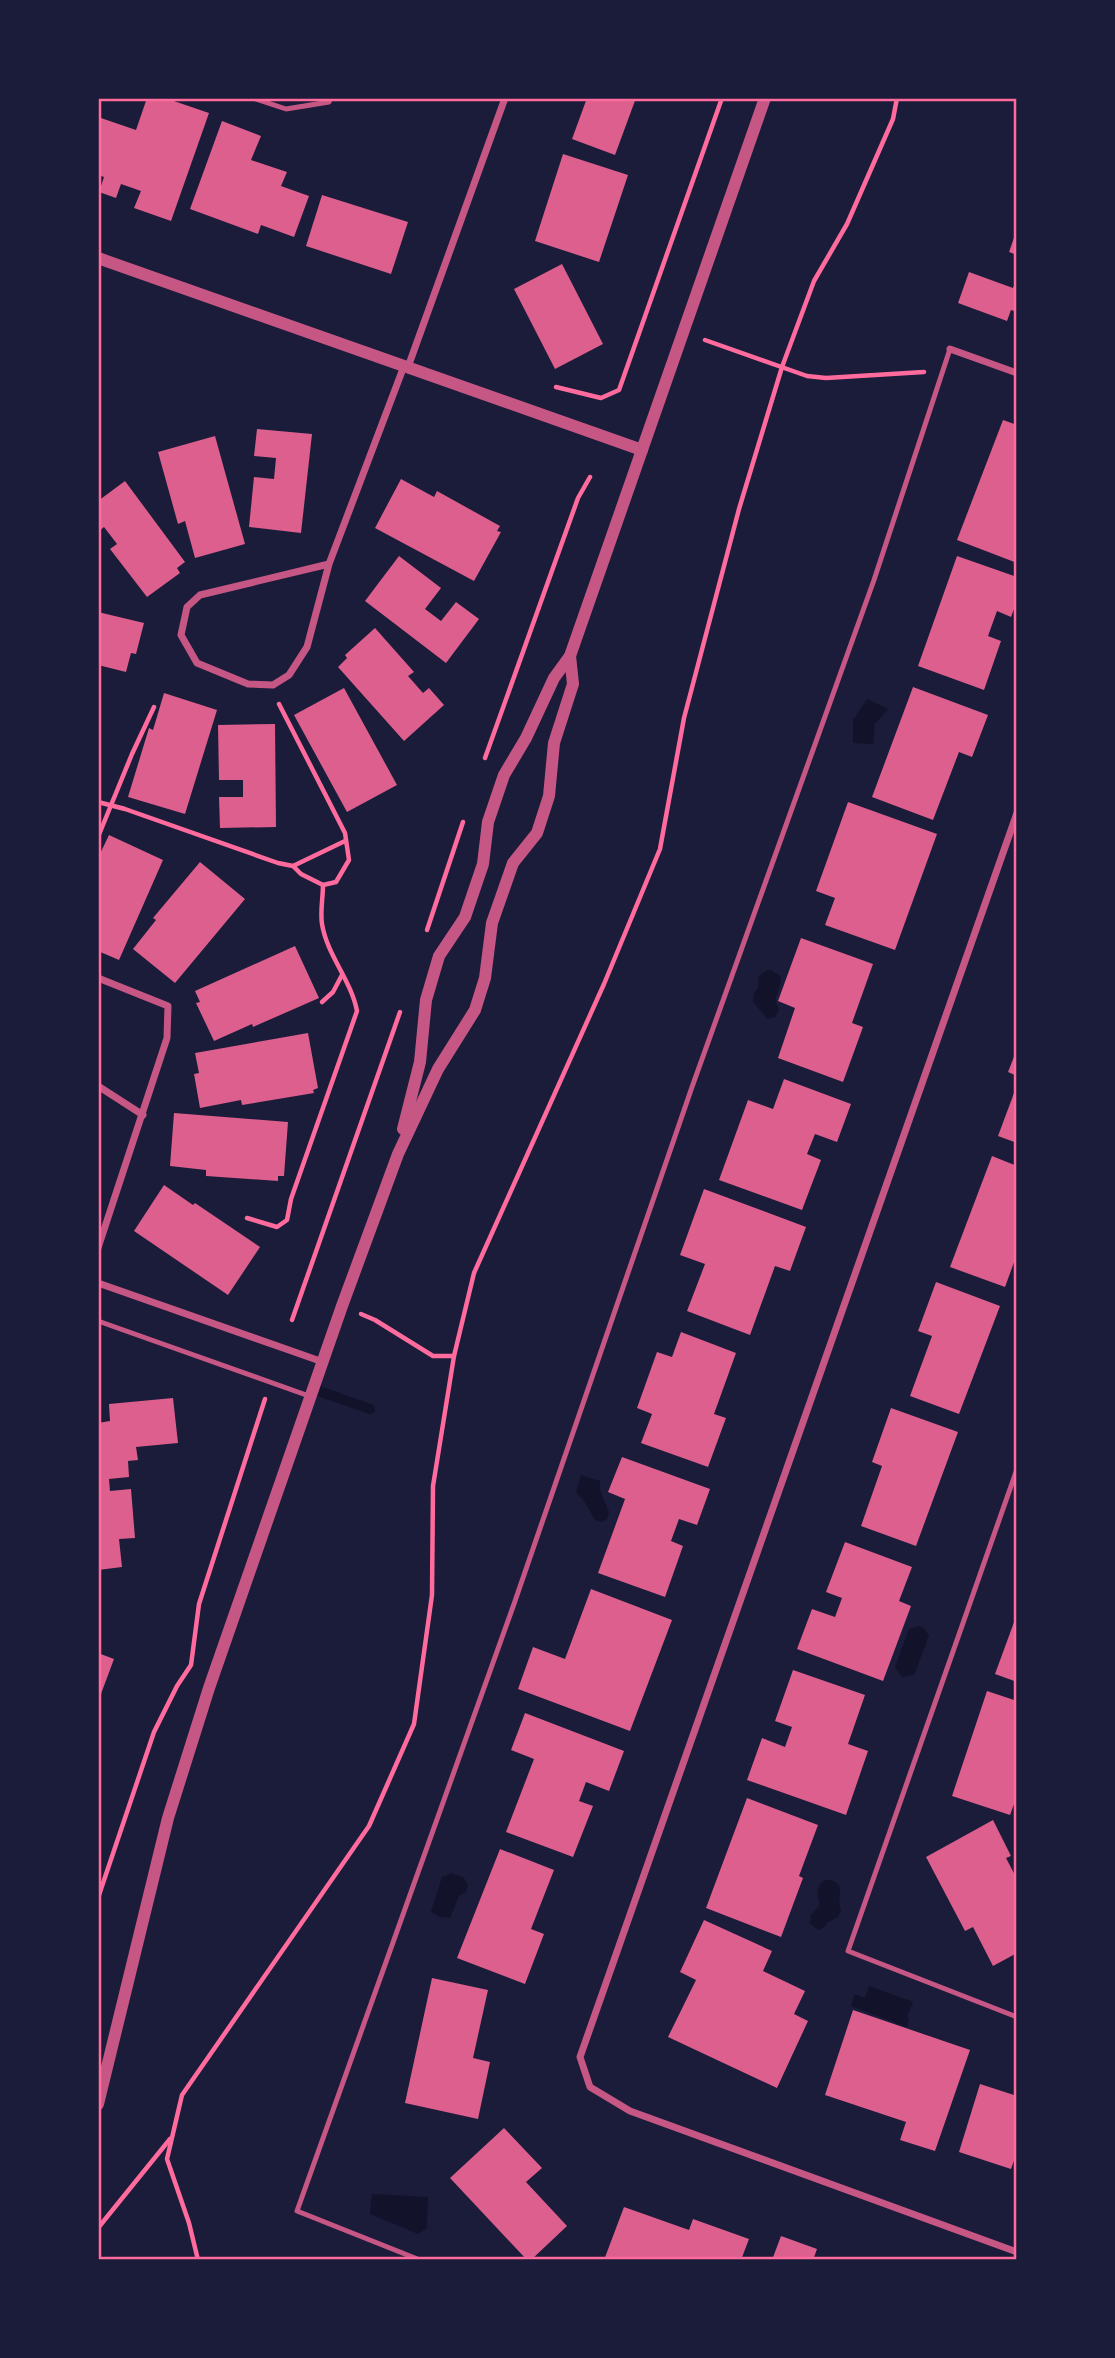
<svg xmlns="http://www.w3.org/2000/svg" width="1115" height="2358" viewBox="0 0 1115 2358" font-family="Inter,sans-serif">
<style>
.water{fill:#12122b}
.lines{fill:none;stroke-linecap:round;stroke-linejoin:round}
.stream{stroke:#12122b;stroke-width:10}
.building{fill:#dd5f8e}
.path{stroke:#ff6b9d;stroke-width:4.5}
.service{stroke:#c65784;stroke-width:5}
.minor{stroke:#c65784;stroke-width:7}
.tertiary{stroke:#c65784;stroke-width:12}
.neatline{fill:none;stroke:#ff6b9d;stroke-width:2.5}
</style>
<rect width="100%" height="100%" fill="#1b1b3a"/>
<!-- water -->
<g class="water">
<polygon points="867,699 888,709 875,724 873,744 853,743 853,720"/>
<polygon points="771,970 780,976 781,981 775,1000 779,1010 775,1017 768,1019 753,1002 754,993 758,988 759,976 766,971"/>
<polygon points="581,1475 600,1481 600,1490 609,1512 607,1519 603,1522 595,1520 584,1501 576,1492"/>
<polygon points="919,1626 924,1628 929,1636 914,1675 902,1677 895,1667 909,1629"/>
<polygon points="451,1873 464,1878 468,1885 466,1892 459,1896 450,1918 440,1917 431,1912 442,1877"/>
<path d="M826,1880c23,1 9,16 15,30l-3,7 -10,5 -5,6 -4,2 -9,-6 1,-9 9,-10c-2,-10 -6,-20 6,-25z"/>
<polygon points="869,1986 913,2002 907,2016 909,2018 907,2027 851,2006 855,1994 865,1998"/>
<polygon points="372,2194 428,2197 427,2228 418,2234 370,2214"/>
</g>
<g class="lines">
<!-- stream -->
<polyline class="stream" points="313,1389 370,1409"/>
</g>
<!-- building -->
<g class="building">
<polygon points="147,98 165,98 209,113 171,221 134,208 141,191 121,184 116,198 99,192 104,177 98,175 98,117 136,130"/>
<polygon points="587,98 636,98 615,155 572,139"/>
<polygon points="222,121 261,136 251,160 287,172 281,186 309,196 294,237 261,225 258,234 190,209"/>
<polygon points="563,154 628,175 599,262 535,241"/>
<polygon points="322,195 408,222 391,274 306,246"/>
<polygon points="1017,229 1017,255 1009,252"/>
<polygon points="562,264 603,344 555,369 514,289"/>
<polygon points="969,272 1013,288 1017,278 1017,312 1011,310 1007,321 958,303"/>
<polygon points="1003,420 1017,425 1017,563 957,540"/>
<polygon points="257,429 312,434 301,533 249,527 254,477 274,479 276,458 254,456"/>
<polygon points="215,436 245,544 195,558 185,521 178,524 158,452"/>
<polygon points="401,479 434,497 437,491 500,526 497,531 501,532 474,581 375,528"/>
<polygon points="125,481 185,562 177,568 180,573 147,597 110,549 117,544 104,527 98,532 98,501"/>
<polygon points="399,556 441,588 425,609 441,621 456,602 479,619 446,663 365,601"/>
<polygon points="957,556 1017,577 1017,601 1011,617 997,611 988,636 1001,641 984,690 918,666"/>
<polygon points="98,612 144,623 136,654 131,653 126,672 98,665"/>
<polygon points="375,628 414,672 408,676 423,693 429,688 444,705 404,741 338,667 347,658 345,655"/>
<polygon points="913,687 988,715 972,757 959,752 933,820 872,797"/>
<polygon points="344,688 397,785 347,812 294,715"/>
<polygon points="164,693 217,710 185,814 128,797 149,728 153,730"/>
<polygon points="275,724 276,827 220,828 219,797 243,797 243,780 219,780 218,725"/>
<polygon points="848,802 937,834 895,950 825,925 835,898 816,891"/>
<polygon points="109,835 163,860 119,960 98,951 98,866 101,859 98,858"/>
<polygon points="200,862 245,899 175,983 133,949 156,920 153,918"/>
<polygon points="801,938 873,964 852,1023 863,1027 843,1082 778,1058 795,1008 778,1001"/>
<polygon points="295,946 319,998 253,1027 252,1024 214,1041 196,1003 200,1002 195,991"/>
<polygon points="308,1033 318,1088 313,1090 314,1093 242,1105 241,1100 200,1108 194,1074 199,1073 195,1053"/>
<polygon points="1017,1049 1017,1076 1008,1072"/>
<polygon points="784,1079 851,1104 837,1142 815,1134 807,1154 821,1160 802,1210 719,1180 748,1100 773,1109"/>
<polygon points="1017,1085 1017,1143 998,1136"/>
<polygon points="174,1113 288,1122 284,1176 278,1176 278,1181 206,1176 206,1170 170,1166"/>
<polygon points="992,1156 1017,1166 1017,1254 1005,1287 950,1267"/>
<polygon points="164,1185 193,1205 195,1203 260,1247 228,1295 134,1231"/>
<polygon points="704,1189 806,1227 790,1271 775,1266 750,1335 687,1311 705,1264 680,1255"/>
<polygon points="936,1282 1000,1306 959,1414 910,1396 932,1336 918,1331"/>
<polygon points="681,1332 736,1353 714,1414 726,1418 708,1467 641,1443 652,1414 637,1408 657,1352 672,1357"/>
<polygon points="173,1398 178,1443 136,1447 138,1460 128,1461 129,1477 109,1479 110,1491 131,1489 135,1538 119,1539 122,1567 98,1570 98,1423 110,1421 109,1404"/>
<polygon points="891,1408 958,1432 916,1546 861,1526 882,1466 872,1462"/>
<polygon points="622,1457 710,1489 697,1525 679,1519 671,1541 683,1546 665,1597 598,1573 625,1499 608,1492"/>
<polygon points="845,1542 912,1567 899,1601 911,1606 883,1681 797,1649 812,1609 835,1617 842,1598 826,1592"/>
<polygon points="591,1589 672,1620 630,1731 518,1689 533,1647 565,1659"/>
<polygon points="1017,1614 1017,1682 995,1674"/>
<polygon points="98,1653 114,1659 98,1702"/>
<polygon points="793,1670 865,1695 848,1744 868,1751 846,1815 747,1780 762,1738 785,1747 792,1727 775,1721"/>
<polygon points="987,1691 1017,1701 1017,1796 1010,1815 952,1796"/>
<polygon points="525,1713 624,1751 609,1791 586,1782 579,1801 593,1806 573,1857 506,1832 534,1759 511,1750"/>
<polygon points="747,1798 818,1825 799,1876 803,1878 781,1937 706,1908"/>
<polygon points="993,1820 1011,1856 1006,1858 1017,1879 1017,1953 993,1966 973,1927 965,1931 926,1857"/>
<polygon points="500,1849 554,1870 531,1929 544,1934 525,1984 457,1958"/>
<polygon points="704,1920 772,1951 763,1971 805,1991 794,2014 808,2021 777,2088 668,2037 696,1980 680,1972"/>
<polygon points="432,1978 488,1990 473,2058 490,2062 478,2119 405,2103"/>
<polygon points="853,2010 970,2050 935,2151 900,2140 906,2122 825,2095"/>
<polygon points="980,2084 1017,2096 1017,2152 1011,2169 959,2152"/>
<polygon points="504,2128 542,2168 526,2182 567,2226 531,2260 527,2260 450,2178"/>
<polygon points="624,2207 689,2230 693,2219 749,2239 741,2260 604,2260"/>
<polygon points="781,2236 817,2249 813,2260 772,2260"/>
</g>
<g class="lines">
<!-- path -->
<g class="path">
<polyline points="705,340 807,376 826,378 924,372"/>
<polyline points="556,387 601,398 619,390 722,98"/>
<polyline points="279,704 345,833 349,860 336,882 323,885 301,874 293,866 345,841"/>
<polyline points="485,758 578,498 590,477"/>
<polyline points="98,802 125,809 278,863 293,866"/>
<polyline points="98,837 132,754 154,707"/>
<polyline points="427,930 463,822"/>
<polyline points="322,1002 333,992 342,975"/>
<path d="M247,1218l30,9 10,-7 4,-21 66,-188c-6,-31 -30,-56 -35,-87 -2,-12 1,-27 1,-39"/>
<polyline points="361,1314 375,1320 433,1356 454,1356"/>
<polyline points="292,1320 400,1012"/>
<polyline points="98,1898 154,1732 177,1686 191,1665 199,1604 265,1399"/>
<polyline points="98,2228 170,2139"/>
<polyline points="198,2260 189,2223 167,2159 182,2095 369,1826 414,1724 432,1595 433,1486 454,1356 474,1273 604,984 660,849 684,718 739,509 782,367 814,281 847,224 893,119 897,98"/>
</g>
<!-- service -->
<g class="service">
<polyline points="253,98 286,109 329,102 331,98"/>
<polyline points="98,1321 309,1396"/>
<polyline points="1017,1469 848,1951 1017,2017"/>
<polyline points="420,2260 297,2211 514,1604 692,1087 874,580 950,349"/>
</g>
<!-- minor -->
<g class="minor">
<polyline points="950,349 1017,373"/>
<polyline points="408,367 505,98"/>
<polyline points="329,564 200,595 187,607 181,635 197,663 248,684 273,685 289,675 307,647 329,564 404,366"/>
<polyline points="1017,813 580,2057 590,2087 630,2111 1017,2252"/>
<polyline points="98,978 168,1006 167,1038 98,1248"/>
<polyline points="98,1086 143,1115"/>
<polyline points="98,1283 323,1362"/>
</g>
<!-- tertiary -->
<g class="tertiary">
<polyline points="98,258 642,450"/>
<polyline points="403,1129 420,1062 426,1000 439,956 465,917 483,864 488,822 504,775 526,738 554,678 570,656 765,98"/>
<polyline points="98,2104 168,1818 209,1688 342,1306 398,1154 438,1069 475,1010 485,978 492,923 513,863 537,833 549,796 554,743 573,684 570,656"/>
</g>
</g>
<!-- border -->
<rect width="1115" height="2358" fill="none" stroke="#1b1b3a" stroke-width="200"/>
<rect x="100" y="100" width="915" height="2158" class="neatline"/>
</svg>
